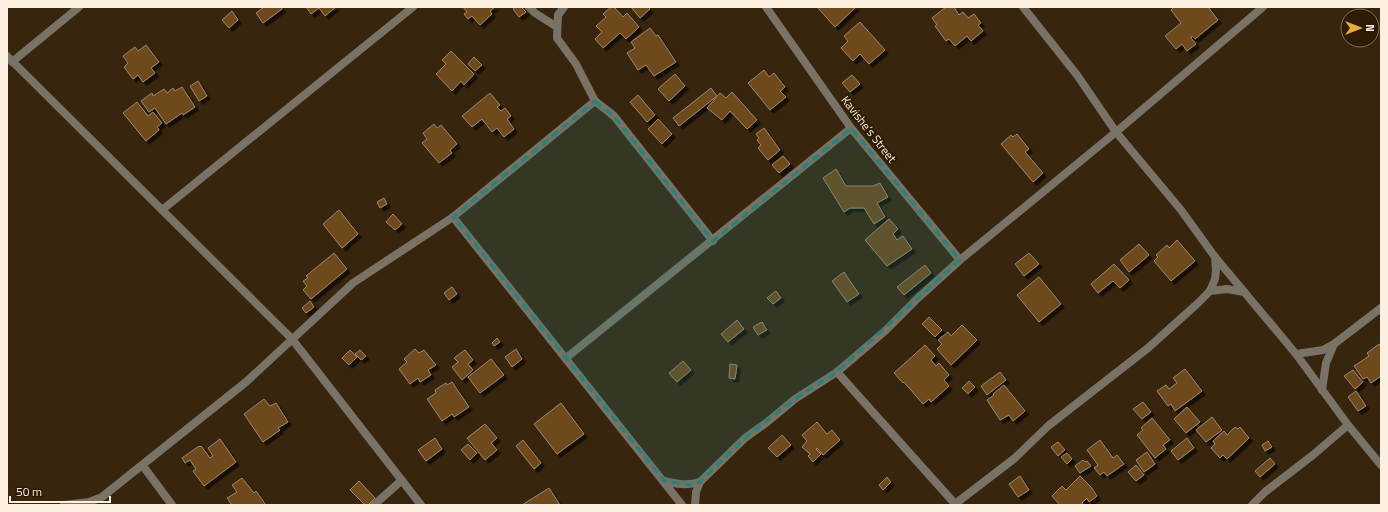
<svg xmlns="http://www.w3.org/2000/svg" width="1388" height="512" viewBox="0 0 1388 512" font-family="'Titillium Web',sans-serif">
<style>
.building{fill:#6d491f;stroke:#9f876e;filter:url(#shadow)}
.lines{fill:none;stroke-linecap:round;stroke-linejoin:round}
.minor{stroke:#797266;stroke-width:8}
.tertiary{stroke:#797266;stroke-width:8}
.marked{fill:#27827a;fill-opacity:0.2;stroke:#27827a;stroke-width:3;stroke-dasharray:8 5;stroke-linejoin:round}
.labels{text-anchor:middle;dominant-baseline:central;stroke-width:4;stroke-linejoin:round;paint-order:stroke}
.street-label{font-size:12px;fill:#fdf0e2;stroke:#2e1b05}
</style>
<defs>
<filter id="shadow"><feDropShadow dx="3.5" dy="3.5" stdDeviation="0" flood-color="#0009"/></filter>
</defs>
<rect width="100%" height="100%" fill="#38250e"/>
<!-- building -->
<g class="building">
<polygon points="264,7 281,7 282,9 263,23 256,13"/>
<polygon points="306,7 336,7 325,16 319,8 311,14"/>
<polygon points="463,7 495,7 490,11 492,14 480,25 472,16 468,19 464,14 467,12"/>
<polygon points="516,7 521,7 526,12 519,17 513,9"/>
<polygon points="611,7 614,7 623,17 627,13 639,27 626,39 620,33 603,48 595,39 602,32 596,26 606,17 603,14"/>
<polygon points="631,7 648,7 650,9 640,18"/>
<polygon points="819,7 856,7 835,27 818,8"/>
<polygon points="946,7 954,7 959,15 963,12 968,18 974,14 981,23 978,25 983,31 971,41 967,36 955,46 949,39 946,41 935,26 937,25 932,18"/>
<polygon points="1174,7 1208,7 1218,20 1195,39 1192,36 1191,38 1196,44 1187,51 1182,44 1176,49 1165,36 1181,23 1171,10"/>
<polygon points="232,11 238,20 229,28 222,20"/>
<polygon points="860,22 885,50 869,64 860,54 853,61 841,48 848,41 844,36"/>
<polygon points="650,28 656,36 658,35 676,62 654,76 646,65 638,70 627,53 635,48 631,42"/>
<polygon points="146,45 159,62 151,68 155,73 143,82 138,75 133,79 124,67 128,63 123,56 135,47 138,51"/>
<polygon points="451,51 474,74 464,85 461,81 452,91 436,74 446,64 442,60"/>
<polygon points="474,57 482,65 475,71 468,64"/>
<polygon points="764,70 769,77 774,73 785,87 780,91 786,97 770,110 748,83"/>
<polygon points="675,74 685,86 669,101 658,89"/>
<polygon points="852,75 860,84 850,92 842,83"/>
<polygon points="198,81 207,96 199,101 190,86"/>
<polygon points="182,87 195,107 183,115 182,113 166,124 155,108 149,112 141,101 152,93 153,96 164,89 167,93 173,88 175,91"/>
<polygon points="711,88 717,96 679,126 673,118"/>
<polygon points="732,92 757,120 747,129 730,111 722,120 707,108 720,93 726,98"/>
<polygon points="490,93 500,105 497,107 501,111 505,108 511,116 507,119 514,129 504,137 497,128 492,132 482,119 472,127 462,116"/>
<polygon points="638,95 655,115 647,122 630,102"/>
<polygon points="137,102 148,116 153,112 162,123 157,127 159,130 146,141 123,113"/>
<polygon points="658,119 672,134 662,144 648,129"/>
<polygon points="434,124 437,128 441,125 457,144 450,150 452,153 439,163 422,143 427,139 423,133"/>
<polygon points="764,128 780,150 768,160 758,148 761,145 757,140 759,138 756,134"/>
<polygon points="1017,134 1029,149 1025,152 1043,173 1033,182 1001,144 1011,135 1013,137"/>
<polygon points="783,156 790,164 779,173 772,165"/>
<polygon points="836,169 846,186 873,186 880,183 888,197 877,203 885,217 874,224 864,208 850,208 844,212 823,178"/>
<polygon points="384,198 387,204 380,208 377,202"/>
<polygon points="339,210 358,234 342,248 323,224"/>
<polygon points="393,214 402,224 395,230 386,222"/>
<polygon points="889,219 898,229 893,234 897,240 903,236 912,249 887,266 865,240"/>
<polygon points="1177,240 1195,261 1171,281 1154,261 1158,257 1156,255 1167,245 1169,248"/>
<polygon points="1139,244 1149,255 1129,272 1120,260"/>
<polygon points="334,253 347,269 311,299 303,290 307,286 303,281 308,278 306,276"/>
<polygon points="1029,253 1039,264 1024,276 1015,264"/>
<polygon points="1114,264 1129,280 1120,288 1113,281 1098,293 1091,284"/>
<polygon points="925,265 931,273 904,295 897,287"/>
<polygon points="844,272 859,294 847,302 832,281"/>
<polygon points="1039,277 1061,304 1039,322 1017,295"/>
<polygon points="452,287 457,294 449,300 444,293"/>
<polygon points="776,291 781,298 773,304 767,298"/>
<polygon points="310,301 314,307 306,313 302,308"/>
<polygon points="929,317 942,330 935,337 922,324"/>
<polygon points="737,320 744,329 728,342 721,334"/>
<polygon points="762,322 767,330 758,335 753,327"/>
<polygon points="962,325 977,340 951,365 937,349 942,344 938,340 948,332 951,336"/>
<polygon points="497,338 500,342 494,346 492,343"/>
<polygon points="1379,344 1381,348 1381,376 1371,383 1367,377 1363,379 1354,366 1369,356 1367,353"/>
<polygon points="925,345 935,356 931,360 936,366 939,363 949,375 944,380 949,386 931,402 929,399 923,404 904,382 903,383 894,373"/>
<polygon points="415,349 419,353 424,350 436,365 428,370 431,375 420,382 418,378 410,384 399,369 407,362 404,359"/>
<polygon points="516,349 522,359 512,367 505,357"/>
<polygon points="350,350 357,357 349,365 342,358"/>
<polygon points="360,350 366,356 361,360 355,354"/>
<polygon points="465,350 473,360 468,364 473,370 462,380 452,367 458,362 454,358"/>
<polygon points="491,359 504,375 480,393 468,377"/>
<polygon points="683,361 691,370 677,382 669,373"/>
<polygon points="730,364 737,365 735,379 729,378"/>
<polygon points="1185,369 1202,391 1175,411 1171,404 1168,406 1157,391 1166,385 1169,389 1177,383 1173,378"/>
<polygon points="1353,370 1363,382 1355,389 1344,376"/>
<polygon points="1000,372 1006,380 987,395 981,386"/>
<polygon points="969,381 975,387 968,394 962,388"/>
<polygon points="452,382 469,407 454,417 452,414 442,421 427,399 436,393 435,390 446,383 447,385"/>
<polygon points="1004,385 1025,411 1013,421 1009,415 1000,420 987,400 994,395 993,394"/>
<polygon points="1356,391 1366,406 1358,411 1348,397"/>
<polygon points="264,399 270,406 276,403 288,422 278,428 280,430 263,442 244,414"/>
<polygon points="1143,402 1151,412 1142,419 1133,409"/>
<polygon points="561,403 584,434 557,454 534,424"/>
<polygon points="1187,407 1200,422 1186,433 1174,419"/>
<polygon points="1212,417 1222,430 1206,442 1196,430"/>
<polygon points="1152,418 1170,440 1163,445 1166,449 1155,458 1137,435 1143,430 1141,428"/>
<polygon points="817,422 827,434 832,430 840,440 823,455 817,448 816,449 821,454 813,462 808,456 810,454 802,447 807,441 802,435"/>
<polygon points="485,424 497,438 491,443 497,450 485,460 467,438"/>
<polygon points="1235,427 1238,429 1240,427 1249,438 1227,459 1223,455 1220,458 1211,448 1215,444 1213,441 1224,431 1227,435"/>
<polygon points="782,435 791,445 777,457 768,448"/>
<polygon points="435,438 442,449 426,461 418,450"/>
<polygon points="1187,438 1194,448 1178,460 1171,451"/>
<polygon points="220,439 236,462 204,486 193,471 196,469 190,460 185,463 182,458 199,446 200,447 201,446 210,458 213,456 208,448"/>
<polygon points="523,440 541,463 534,469 516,446"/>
<polygon points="1100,440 1113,458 1117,455 1124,464 1107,476 1104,472 1100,475 1094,468 1098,465 1087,450"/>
<polygon points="1268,441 1272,447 1265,451 1262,445"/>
<polygon points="1058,442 1065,450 1058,456 1051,447"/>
<polygon points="468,444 477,453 470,460 461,450"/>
<polygon points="1147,452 1155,464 1144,472 1136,460"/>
<polygon points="1067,453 1072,459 1067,464 1061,457"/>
<polygon points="1270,458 1275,464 1260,477 1255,471"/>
<polygon points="1083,460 1085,462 1087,461 1091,466 1080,473 1075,466"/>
<polygon points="1136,465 1144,475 1136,481 1128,472"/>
<polygon points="1020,476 1029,490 1018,497 1009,484"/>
<polygon points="1080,476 1091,487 1097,496 1089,502 1087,498 1082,503 1083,505 1060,505 1052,496 1062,486 1066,490"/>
<polygon points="887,477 891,482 883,490 879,485"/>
<polygon points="242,478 254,493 256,491 266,505 232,505 227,498 237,492 232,485"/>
<polygon points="359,481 375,498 368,505 365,505 350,490"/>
<polygon points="549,488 560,505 522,505"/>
</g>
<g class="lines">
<!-- minor -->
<g class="minor">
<polyline points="529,7 535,13 557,27"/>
<polyline points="766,7 851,128 960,260"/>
<polyline points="1023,7 1077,75 1116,132 1181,210 1215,257 1296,354 1348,425 1381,465"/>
<polyline points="12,62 79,7"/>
<polyline points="595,101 614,116 713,241"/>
<polyline points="162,210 413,7"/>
<polyline points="453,217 682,505"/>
<polyline points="1210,291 1227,289 1244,292"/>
<polyline points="1296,354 1323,350 1334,344 1381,308"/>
<polyline points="566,358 851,128"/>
<polyline points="837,372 956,505"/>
<polyline points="1322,390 1326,363 1334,344"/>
<polyline points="143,466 172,505"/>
<path d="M664,481c13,3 23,5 36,1l45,-44 21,-15 29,-24 42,-27 48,-41 33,-33 42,-38 156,-128 147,-125"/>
<polyline points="955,504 1015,458 1048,426 1148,348 1197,304 1210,291 1215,279 1216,270 1215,257"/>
<polyline points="64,505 89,502 102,497 246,382 353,283 453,217 595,101 576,64 557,38 558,15 564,7"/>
<polyline points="374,505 402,480"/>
<polyline points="695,505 696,492 700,482"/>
<polyline points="1252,505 1265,492 1313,455 1348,425"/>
</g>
<!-- tertiary -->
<polyline class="tertiary" points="7,56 292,339 421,505"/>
</g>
<!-- marked area -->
<path class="marked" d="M595,101l19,15 99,125 138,-113 109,132 -123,112 -42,27 -50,39 -45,44 -9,3 -27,-4 -211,-264z"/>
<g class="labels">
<!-- street labels -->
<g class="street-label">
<text transform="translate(869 129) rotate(52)">Kavishe’s Street</text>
</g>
</g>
<!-- border -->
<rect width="1388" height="512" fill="none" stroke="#fdf0e2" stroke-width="16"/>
<!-- north arrow -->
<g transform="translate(1360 28) rotate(90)"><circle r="19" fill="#2e1b05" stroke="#81705d"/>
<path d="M0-3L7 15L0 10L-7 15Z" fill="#e5ad35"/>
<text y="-6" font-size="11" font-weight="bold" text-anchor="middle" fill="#fdf0e2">N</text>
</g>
<!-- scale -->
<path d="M10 496v6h100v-6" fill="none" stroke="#fdf0e2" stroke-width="2"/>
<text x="16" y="496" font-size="12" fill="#fdf0e2" stroke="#2e1b05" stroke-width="3" paint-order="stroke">50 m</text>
</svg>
